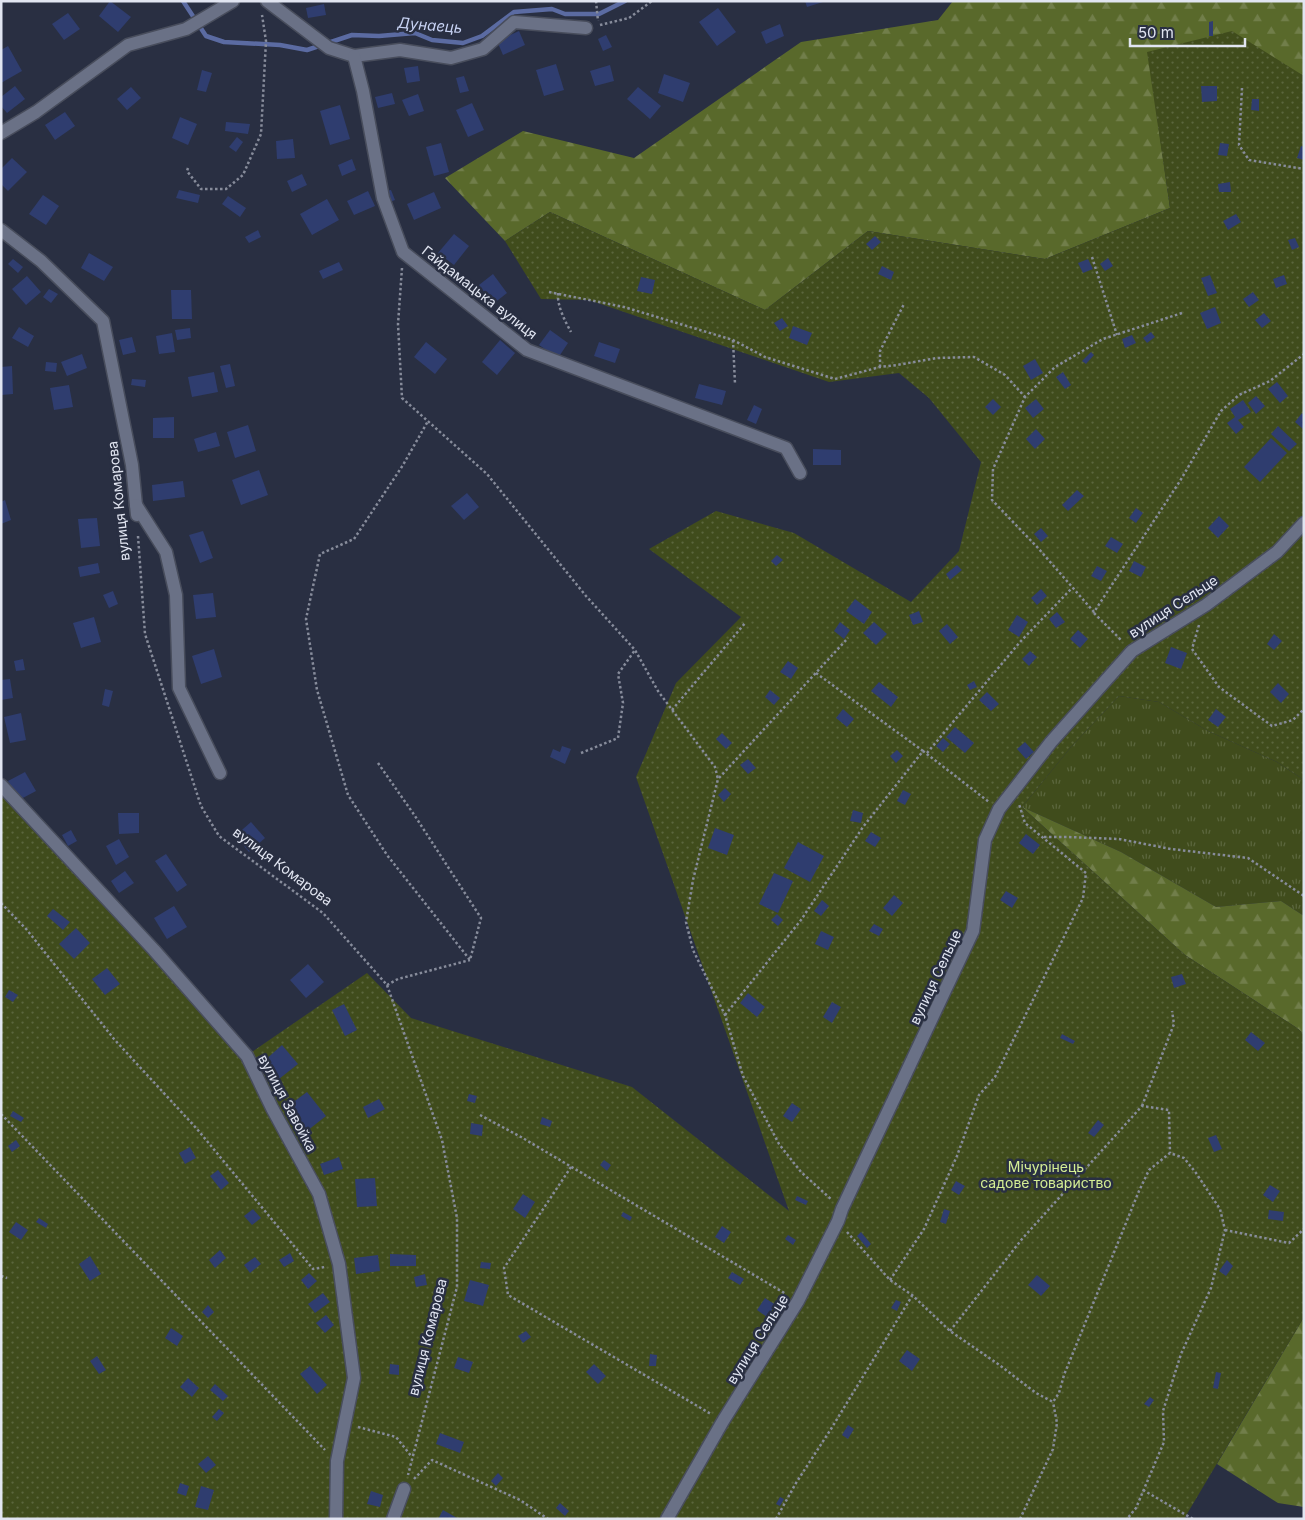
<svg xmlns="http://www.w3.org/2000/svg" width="1305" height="1520" viewBox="0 0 1305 1520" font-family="Inter,sans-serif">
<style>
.grass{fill:url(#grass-tufts)}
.forest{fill:url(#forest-firs)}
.garden{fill:url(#garden-dots)}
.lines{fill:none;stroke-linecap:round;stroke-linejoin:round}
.stream{stroke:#5b6ba2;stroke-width:4.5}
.building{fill:#2f3d6f}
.minor-casing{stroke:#484d5c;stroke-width:15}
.path{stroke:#878c9b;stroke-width:2.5;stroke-dasharray:2.5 2.5;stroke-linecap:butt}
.minor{stroke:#6a7186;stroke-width:12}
.labels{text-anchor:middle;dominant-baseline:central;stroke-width:5;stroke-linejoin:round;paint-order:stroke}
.street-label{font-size:14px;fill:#e1e5f1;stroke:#292f42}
.park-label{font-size:14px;fill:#d5ef94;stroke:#292f42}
.water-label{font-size:15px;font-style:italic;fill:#c8d3f4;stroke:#292f42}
</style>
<defs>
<pattern id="grass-tufts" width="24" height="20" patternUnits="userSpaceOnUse" patternTransform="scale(1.25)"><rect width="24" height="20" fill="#404c1c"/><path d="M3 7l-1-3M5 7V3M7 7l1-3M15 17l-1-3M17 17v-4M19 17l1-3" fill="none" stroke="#5b663d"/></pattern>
<pattern id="forest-firs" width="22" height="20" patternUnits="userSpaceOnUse" patternTransform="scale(1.25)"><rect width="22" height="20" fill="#59692b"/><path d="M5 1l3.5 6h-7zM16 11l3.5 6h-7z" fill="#717e4a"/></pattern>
<pattern id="garden-dots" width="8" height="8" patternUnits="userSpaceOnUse" patternTransform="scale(1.25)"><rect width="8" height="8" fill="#404c1c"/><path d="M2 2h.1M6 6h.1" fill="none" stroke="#5b663d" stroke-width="1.8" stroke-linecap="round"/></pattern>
</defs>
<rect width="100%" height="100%" fill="#292f42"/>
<!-- grass -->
<polygon class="grass" points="1119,696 1159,702 1208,731 1277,762 1304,780 1304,916 1281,901 1216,907 1121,852 1022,807 1071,747"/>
<!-- forest -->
<g class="forest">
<polygon points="953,1 1304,1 1304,76 1298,73 1148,52 1170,208 1045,259 868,231 765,310 550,212 505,241 445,178 523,131 634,158 801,42 938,20"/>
<polygon points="1022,807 1121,852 1216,907 1281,901 1304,916 1304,1034 1297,1028 1185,955"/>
<polygon points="1304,1317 1304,1507 1278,1503 1217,1464"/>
</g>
<!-- garden -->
<polygon class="garden" points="1232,31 1304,76 1304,780 1277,762 1208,731 1159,702 1119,696 1071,747 1022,807 1185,955 1297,1028 1304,1034 1304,1317 1184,1519 1,1519 1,785 246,1056 367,973 411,1018 632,1087 789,1211 636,777 676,683 741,617 649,549 716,511 794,533 911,602 959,551 981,462 929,398 899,373 829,382 589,300 541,299 505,241 550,212 765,310 868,231 1045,259 1170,208 1147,52"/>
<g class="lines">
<!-- stream -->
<polyline class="stream" points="183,1 206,36 224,42 280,45 307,50 352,35 379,36 415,33 432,40 463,43 482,36 514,12 552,9 565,14 599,14 625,1"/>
</g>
<!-- building -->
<g class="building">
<polygon points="110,1 131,17 118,32 99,16"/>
<polygon points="805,1 823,1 823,2 807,7"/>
<polygon points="324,4 326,15 308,18 306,8"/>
<polygon points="718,8 736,32 717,46 699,22"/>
<polygon points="68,13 80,29 64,40 52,24"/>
<polygon points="1213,21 1213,36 1209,36 1209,22"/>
<polygon points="780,24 784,36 766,44 761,32"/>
<polygon points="519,31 525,45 503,55 497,41"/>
<polygon points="606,35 612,47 603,51 598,39"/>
<polygon points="8,46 22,71 1,83 1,50"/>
<polygon points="556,64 564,90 544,96 536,70"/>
<polygon points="610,65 614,81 595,86 590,71"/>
<polygon points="418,66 420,81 407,83 404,68"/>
<polygon points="202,70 212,73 206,92 197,90"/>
<polygon points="664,74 690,83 683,102 658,93"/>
<polygon points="464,76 469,91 460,93 456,78"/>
<polygon points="15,86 25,99 7,113 1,106 1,97"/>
<polygon points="1201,86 1217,86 1217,101 1202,102"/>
<polygon points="131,87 141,98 127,110 117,99"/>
<polygon points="638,87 661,106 650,119 627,99"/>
<polygon points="392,93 395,104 378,108 375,97"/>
<polygon points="418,94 424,111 409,116 402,100"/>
<polygon points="1252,99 1259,99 1259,111 1251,110"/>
<polygon points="472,103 484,130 468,137 456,110"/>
<polygon points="340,105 350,139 330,145 320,111"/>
<polygon points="65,112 75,126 55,140 45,125"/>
<polygon points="180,117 197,124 188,145 172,138"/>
<polygon points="226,122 250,124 248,134 225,131"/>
<polygon points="237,137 243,142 236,152 229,147"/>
<polygon points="293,139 295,158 277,159 276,141"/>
<polygon points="441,143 449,172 434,176 426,147"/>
<polygon points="1220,143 1229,144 1227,156 1218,155"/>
<polygon points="1301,146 1304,147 1304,160 1297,158"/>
<polygon points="12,158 27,172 8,191 1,184 1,169"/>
<polygon points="352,159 356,170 342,176 338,165"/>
<polygon points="302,174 307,185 292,192 287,181"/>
<polygon points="1230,182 1231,192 1219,192 1218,184"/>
<polygon points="179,190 200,195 198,203 176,198"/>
<polygon points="391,190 395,200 390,202 386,191"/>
<polygon points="368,191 375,206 354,215 347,201"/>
<polygon points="434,192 441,208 414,220 407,204"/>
<polygon points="43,195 59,206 46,225 29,214"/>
<polygon points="228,196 246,208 240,217 222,204"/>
<polygon points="327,199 339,220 312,235 300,214"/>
<polygon points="1236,214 1241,222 1228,230 1223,221"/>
<polygon points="258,230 261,237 249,243 245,237"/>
<polygon points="454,234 469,246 454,265 438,253"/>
<polygon points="875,236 881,242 872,250 866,244"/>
<polygon points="1295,238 1299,247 1292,250 1288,240"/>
<polygon points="89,253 113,267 104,281 81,268"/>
<polygon points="1108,258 1113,266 1105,271 1100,264"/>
<polygon points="13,259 23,267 18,273 8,264"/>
<polygon points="1088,259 1093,269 1083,273 1078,263"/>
<polygon points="339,262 343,270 323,279 319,271"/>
<polygon points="882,266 894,272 891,280 878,274"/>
<polygon points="493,274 507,293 493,304 479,285"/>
<polygon points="1210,275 1217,293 1208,296 1201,278"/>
<polygon points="1284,275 1287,284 1276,288 1273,279"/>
<polygon points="27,276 41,292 26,305 12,289"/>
<polygon points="641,277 655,280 652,294 637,291"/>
<polygon points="49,289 58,294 51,303 43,297"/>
<polygon points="171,290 191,290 192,319 172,319"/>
<polygon points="1253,292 1259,300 1249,307 1243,299"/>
<polygon points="1215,307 1221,323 1207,329 1200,313"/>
<polygon points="1264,313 1271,321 1262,328 1255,320"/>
<polygon points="782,318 788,326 780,331 774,323"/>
<polygon points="793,326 812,333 807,345 789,338"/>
<polygon points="19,327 34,336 28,347 12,338"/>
<polygon points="190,328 191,338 177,340 175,330"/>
<polygon points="550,330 568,343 558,358 539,345"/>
<polygon points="1151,332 1155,337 1147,343 1143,338"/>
<polygon points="172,333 175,352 159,354 156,336"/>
<polygon points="1132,335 1136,343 1125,348 1122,339"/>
<polygon points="132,337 136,352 123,355 119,340"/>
<polygon points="500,340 515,353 497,375 482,362"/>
<polygon points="426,342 447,359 435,374 414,357"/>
<polygon points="599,342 620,349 615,363 594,356"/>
<polygon points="1091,352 1094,355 1086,364 1082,361"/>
<polygon points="82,354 87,368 67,376 61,362"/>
<polygon points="1035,359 1043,373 1031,380 1023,366"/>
<polygon points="46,362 57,363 56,372 45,371"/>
<polygon points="230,364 235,386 226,388 220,366"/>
<polygon points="12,366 13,394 1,395 1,367"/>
<polygon points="214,372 218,392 192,397 188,377"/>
<polygon points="1063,372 1071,385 1065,389 1056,377"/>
<polygon points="132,379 146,380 145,387 131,385"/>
<polygon points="1277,382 1288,396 1280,403 1268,389"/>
<polygon points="699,384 726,391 722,405 695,398"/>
<polygon points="69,385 73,407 54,410 50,388"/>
<polygon points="1256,396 1265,406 1256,414 1248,403"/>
<polygon points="993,399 1001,407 993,415 985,407"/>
<polygon points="1036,399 1044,409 1033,418 1025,408"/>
<polygon points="1243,400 1251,412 1238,420 1244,427 1236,434 1227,423 1235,417 1230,409"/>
<polygon points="754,405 762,409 756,424 747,420"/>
<polygon points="1302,413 1304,415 1303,429 1295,422"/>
<polygon points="174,417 174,438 153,438 153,418"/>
<polygon points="248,425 256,451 235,458 227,432"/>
<polygon points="1278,426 1297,444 1289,451 1271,434"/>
<polygon points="1036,429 1045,439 1035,449 1026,439"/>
<polygon points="216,432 220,446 198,452 194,439"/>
<polygon points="1271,438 1287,453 1260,482 1244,467"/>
<polygon points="813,449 841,450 841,465 813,465"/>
<polygon points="259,470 268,495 241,505 232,480"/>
<polygon points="183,481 185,497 153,501 152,485"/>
<polygon points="1077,490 1084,496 1068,511 1062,505"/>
<polygon points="467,493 479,507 464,520 451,506"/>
<polygon points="5,500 11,520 1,524 1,502"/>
<polygon points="1136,508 1143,513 1136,523 1129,518"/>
<polygon points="1219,516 1229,526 1218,538 1208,528"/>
<polygon points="97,518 100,546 81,548 78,519"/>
<polygon points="1041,528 1048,536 1041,542 1034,534"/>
<polygon points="203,531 213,558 200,563 189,535"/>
<polygon points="1111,537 1123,544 1117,553 1105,546"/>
<polygon points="777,555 783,560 776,566 771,561"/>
<polygon points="1134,561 1146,567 1141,577 1129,571"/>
<polygon points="98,563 100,573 80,577 78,567"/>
<polygon points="957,565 962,570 950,580 946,574"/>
<polygon points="1097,566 1107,571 1101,581 1091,576"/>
<polygon points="1041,589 1047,596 1037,605 1031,598"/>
<polygon points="113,591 118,604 109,608 103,595"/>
<polygon points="213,593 216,617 196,619 193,595"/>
<polygon points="855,599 872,612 864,624 846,611"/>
<polygon points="919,611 923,622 913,625 909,615"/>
<polygon points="1057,612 1065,622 1056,628 1049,619"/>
<polygon points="1017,615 1028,622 1019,637 1008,630"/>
<polygon points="94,617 101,642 81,648 73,623"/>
<polygon points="840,622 850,630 844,639 834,631"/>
<polygon points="874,622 887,634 876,645 863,633"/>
<polygon points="947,624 958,637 950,644 939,631"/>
<polygon points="1078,630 1088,639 1080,648 1070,639"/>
<polygon points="1274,634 1282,641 1274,650 1267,644"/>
<polygon points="1171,647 1187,653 1181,669 1165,663"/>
<polygon points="214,649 222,677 201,684 192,656"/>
<polygon points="1030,651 1037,657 1029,666 1022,659"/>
<polygon points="23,659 25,670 16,671 14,661"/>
<polygon points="788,661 798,668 791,679 780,672"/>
<polygon points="10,679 13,698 1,700 1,680"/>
<polygon points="974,681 977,687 970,690 967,685"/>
<polygon points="879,682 898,697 891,707 871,691"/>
<polygon points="1278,683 1289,694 1281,703 1270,692"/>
<polygon points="105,689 113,691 109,707 102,705"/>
<polygon points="770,690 780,698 774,705 765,697"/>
<polygon points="987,692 999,704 991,711 979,700"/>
<polygon points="843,709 854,719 847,727 836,718"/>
<polygon points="1216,709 1226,717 1218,727 1208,720"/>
<polygon points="21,713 26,740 10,743 4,717"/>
<polygon points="955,727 974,743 965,753 946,737"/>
<polygon points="722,733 732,743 726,749 716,739"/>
<polygon points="943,738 950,744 943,752 936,746"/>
<polygon points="1025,742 1034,752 1026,759 1017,749"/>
<polygon points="562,746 571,749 565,764 550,757 553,749 560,752"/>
<polygon points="897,750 903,756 896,763 890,756"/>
<polygon points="748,759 756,768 748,774 740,765"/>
<polygon points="25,772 36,791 19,800 8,781"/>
<polygon points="725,788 731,794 724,802 718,795"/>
<polygon points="903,790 911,794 905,805 897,801"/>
<polygon points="853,810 863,813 861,823 850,821"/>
<polygon points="118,813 139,813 139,833 119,834"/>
<polygon points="251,822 265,838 249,852 235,836"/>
<polygon points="715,828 734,835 727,855 708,848"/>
<polygon points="71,830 77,841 68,846 62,835"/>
<polygon points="871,832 881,838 875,847 865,841"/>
<polygon points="1026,834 1040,845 1033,854 1019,843"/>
<polygon points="119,839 129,857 116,865 106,846"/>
<polygon points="798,842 824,856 810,882 784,868"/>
<polygon points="166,854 187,885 177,892 155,861"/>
<polygon points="125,871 134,883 119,893 111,881"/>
<polygon points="774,873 793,881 778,913 759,904"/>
<polygon points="1006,891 1018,898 1012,908 1000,900"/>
<polygon points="894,895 903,903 892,916 883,908"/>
<polygon points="822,900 829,906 821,916 814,911"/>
<polygon points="174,906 187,927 167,939 154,918"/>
<polygon points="53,909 70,922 63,930 47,916"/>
<polygon points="777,914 783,920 778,926 771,920"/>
<polygon points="874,924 883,929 879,936 869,931"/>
<polygon points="76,928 90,943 74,959 59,944"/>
<polygon points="821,931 834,937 828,950 815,944"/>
<polygon points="308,964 324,982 306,998 290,980"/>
<polygon points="107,968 120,984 105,995 92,979"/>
<polygon points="1182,974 1186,984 1174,988 1171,977"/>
<polygon points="9,990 18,995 13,1002 5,997"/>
<polygon points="748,993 765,1007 757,1017 740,1003"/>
<polygon points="832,1002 841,1007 832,1023 823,1017"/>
<polygon points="344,1004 357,1030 345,1036 332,1010"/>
<polygon points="1251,1032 1265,1043 1258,1051 1245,1040"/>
<polygon points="1062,1034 1075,1041 1073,1044 1060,1038"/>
<polygon points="282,1045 298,1064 279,1079 264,1061"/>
<polygon points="307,1092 326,1116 307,1131 288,1106"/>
<polygon points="469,1094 477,1096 475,1103 467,1101"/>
<polygon points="379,1099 385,1109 368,1118 363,1107"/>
<polygon points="792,1103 801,1109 792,1122 783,1116"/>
<polygon points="13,1111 24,1118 21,1122 10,1116"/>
<polygon points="542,1117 552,1121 550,1127 540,1124"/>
<polygon points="1098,1120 1104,1125 1094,1137 1088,1133"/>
<polygon points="471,1123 483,1125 482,1136 470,1134"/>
<polygon points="1216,1135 1222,1149 1214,1152 1208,1138"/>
<polygon points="16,1140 20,1146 12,1152 8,1146"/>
<polygon points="190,1147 196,1158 185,1164 179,1153"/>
<polygon points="339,1157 343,1169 324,1175 320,1164"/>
<polygon points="604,1160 611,1165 607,1171 600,1165"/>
<polygon points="218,1170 229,1183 221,1190 210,1176"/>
<polygon points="375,1178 377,1206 357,1207 355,1179"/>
<polygon points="956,1181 965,1186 959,1195 951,1190"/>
<polygon points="1270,1185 1280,1191 1273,1202 1263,1195"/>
<polygon points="523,1194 535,1202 525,1218 513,1209"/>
<polygon points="797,1196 808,1201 806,1205 795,1200"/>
<polygon points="253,1209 261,1218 252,1225 244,1216"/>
<polygon points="944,1209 950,1211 946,1224 940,1222"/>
<polygon points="1269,1210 1284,1212 1283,1221 1268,1219"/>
<polygon points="623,1212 632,1217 630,1221 621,1216"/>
<polygon points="39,1218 48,1224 46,1228 36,1222"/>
<polygon points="16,1222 28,1230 21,1240 9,1232"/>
<polygon points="722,1226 731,1232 724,1243 715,1237"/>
<polygon points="861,1232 871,1244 867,1248 857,1236"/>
<polygon points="788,1235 796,1240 793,1245 785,1239"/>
<polygon points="220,1250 226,1258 215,1268 209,1260"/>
<polygon points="290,1253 294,1261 284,1267 279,1260"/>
<polygon points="390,1254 416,1255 416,1266 390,1266"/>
<polygon points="378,1255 380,1271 356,1274 354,1258"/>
<polygon points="90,1256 101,1274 90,1281 79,1264"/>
<polygon points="255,1257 261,1264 250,1273 244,1265"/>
<polygon points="1227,1260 1233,1266 1226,1276 1219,1271"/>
<polygon points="481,1262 491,1263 490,1269 480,1268"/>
<polygon points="732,1272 744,1279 740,1285 728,1278"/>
<polygon points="309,1273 317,1281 308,1289 301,1280"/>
<polygon points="425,1274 427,1285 416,1287 414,1277"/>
<polygon points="1037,1275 1050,1286 1041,1296 1028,1285"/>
<polygon points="470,1280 489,1285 483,1306 464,1301"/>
<polygon points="323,1293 330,1302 315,1313 308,1304"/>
<polygon points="765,1298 776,1305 767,1317 757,1310"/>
<polygon points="896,1300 901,1302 897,1311 891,1308"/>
<polygon points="208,1305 214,1312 208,1318 202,1312"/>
<polygon points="326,1315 334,1325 325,1333 316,1323"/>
<polygon points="171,1328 183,1336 177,1346 165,1338"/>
<polygon points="526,1331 531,1337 523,1343 518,1336"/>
<polygon points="907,1350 920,1359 912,1371 899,1361"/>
<polygon points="650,1354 657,1355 656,1366 649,1366"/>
<polygon points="97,1356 106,1370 99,1374 90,1361"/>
<polygon points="458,1357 473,1362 469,1373 454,1368"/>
<polygon points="390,1364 399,1365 399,1375 389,1374"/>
<polygon points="594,1364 606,1376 598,1384 586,1372"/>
<polygon points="310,1366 327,1385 317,1394 300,1374"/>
<polygon points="1216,1372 1221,1373 1218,1389 1213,1388"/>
<polygon points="188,1378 199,1388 192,1397 180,1387"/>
<polygon points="215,1384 228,1396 223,1401 210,1390"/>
<polygon points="1150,1397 1154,1400 1149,1407 1144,1404"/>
<polygon points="219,1409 224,1413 217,1421 212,1417"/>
<polygon points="848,1425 854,1429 848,1439 842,1435"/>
<polygon points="440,1433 464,1442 460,1453 436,1444"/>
<polygon points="208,1456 216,1465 206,1473 198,1464"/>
<polygon points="498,1473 503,1478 496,1486 491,1481"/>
<polygon points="180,1483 189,1486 186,1496 177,1493"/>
<polygon points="201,1486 214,1490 208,1510 195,1507"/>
<polygon points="371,1491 383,1495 380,1507 367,1504"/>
<polygon points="780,1497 784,1499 780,1506 776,1504"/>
<polygon points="560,1503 569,1511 565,1516 556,1508"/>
<polygon points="443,1510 459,1519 438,1519"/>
</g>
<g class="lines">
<!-- minor casing -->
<g class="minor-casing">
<g id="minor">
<polyline points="267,1 329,48 354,56 400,50 451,58 483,49 514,22 586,28"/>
<polyline points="354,56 363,91 383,198 403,252 527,350 786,448 800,473"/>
<polyline points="1,133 36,112 128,45 186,29 233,1"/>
<polyline points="1,230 41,261 103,321 132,465 137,515"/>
<polyline points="136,505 166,552 176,595 179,688 220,773"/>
<polyline points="1,785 154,950 247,1056 272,1108 319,1194 339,1264 354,1378 337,1461 336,1519"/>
<polyline points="393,1519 404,1489"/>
<polyline points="667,1519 723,1421 798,1301 838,1221 842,1209 866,1158 973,931 985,840 999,809 1051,742 1132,651 1206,605 1277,552 1304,523"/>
</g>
</g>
<!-- path -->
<g class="path">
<polyline points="596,1 598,21"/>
<polyline points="600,25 629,18 652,1"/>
<polyline points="1242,88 1239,145 1249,160 1304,169"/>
<polyline points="188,168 187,171 201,189 226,189 243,175 261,134 266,41 262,15"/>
<polyline points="1092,257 1117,335"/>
<polyline points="402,268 398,324 402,398 487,474 586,596 635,650 658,691 715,767 718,779 693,880 686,922 693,950 725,1015 743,1076 779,1144 801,1172 832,1200"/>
<polyline points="549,292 624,307 733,340 765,357 835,379 880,367 897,365 937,358 974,357 1005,375 1025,397"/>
<path d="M558,293c-1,13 7,28 13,39"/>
<polyline points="1182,313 1103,339 1055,367 1025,397 993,469 992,500 1038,548 1094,612 1180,481 1221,411 1239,395 1270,381 1304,354"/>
<polyline points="733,340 735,384"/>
<polyline points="880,367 880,351 904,304"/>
<polyline points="138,536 145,634 201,806 219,836 323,913 387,985 442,1140 457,1218 457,1287 408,1475"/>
<polyline points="1094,613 1122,641"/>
<polyline points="1199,625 1192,649 1219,687 1272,726 1293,720 1304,709"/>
<polyline points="816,673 923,751"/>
<polyline points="672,710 746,622"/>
<polyline points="581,753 618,738 623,703 618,674 635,650"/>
<polyline points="927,753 1020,642 1072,588"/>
<polyline points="378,763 415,816 481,918 470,960 387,855 348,795 317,690 306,619 320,554 354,539 403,465 428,421"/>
<polyline points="719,778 848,638"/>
<polyline points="1044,837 1068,837 1119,839 1171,849 1248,858 1304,896"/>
<polyline points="1,903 27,930 114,1039 197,1129 313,1269 325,1267"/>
<polyline points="387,985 398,979 470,960"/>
<polyline points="725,1015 801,920 863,827 923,751 989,802"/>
<polyline points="1142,1106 1174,1024 1172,1011"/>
<polyline points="1,1114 325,1450"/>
<polyline points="480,1115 521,1137 786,1294"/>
<polyline points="571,1167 504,1268 508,1295 711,1414"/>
<polyline points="1225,1230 1289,1243 1304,1229"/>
<polyline points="847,1232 890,1280 912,1295 950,1331 998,1364 1036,1393 1053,1402 1059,1393 1064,1375 1139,1191 1149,1170 1170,1153 1184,1158 1196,1173 1220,1209 1225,1230 1211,1288 1181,1354 1163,1411 1164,1442 1136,1508 1127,1519"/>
<polyline points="1,1276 7,1278"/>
<polyline points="890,1280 924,1229 957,1156 979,1095 995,1077 1083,898 1086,873 1025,823 1019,804"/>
<polyline points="950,1331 1022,1239 1142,1106 1169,1110 1170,1153"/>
<polyline points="358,1427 396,1437 412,1457"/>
<polyline points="414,1479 432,1460 520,1500 548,1519"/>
<polyline points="1143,1490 1193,1519"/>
<polyline points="776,1519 796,1483 831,1429 912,1296"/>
<polyline points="1020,1519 1053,1449 1057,1423 1053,1402"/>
</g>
<!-- minor -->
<use href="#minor" class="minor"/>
</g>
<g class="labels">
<!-- street labels -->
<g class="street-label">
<text transform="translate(480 292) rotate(38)">Гайдамацька вулиця</text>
<text transform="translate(118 501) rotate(-96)">вулиця Комарова</text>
<text transform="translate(1173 606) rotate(-33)">вулиця Сельце</text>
<text transform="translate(283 866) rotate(37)">вулиця Комарова</text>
<text transform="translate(935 977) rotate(-65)">вулиця Сельце</text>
<text transform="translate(288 1103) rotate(62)">вулиця Завойка</text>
<text transform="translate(427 1337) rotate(-76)">вулиця Комарова</text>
<text transform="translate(757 1339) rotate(-58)">вулиця Сельце</text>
</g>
<!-- park labels -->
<g class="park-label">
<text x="1046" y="1166">Мічурінець<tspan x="1046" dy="16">садове товариство</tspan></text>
</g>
<!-- water labels -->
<g class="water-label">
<text transform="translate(430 25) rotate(5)">Дунаець</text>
</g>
</g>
<!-- border -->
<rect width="1305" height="1520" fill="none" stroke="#e1e5f1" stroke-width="5"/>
<!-- scale -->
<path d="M1130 38v8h115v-8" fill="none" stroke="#e1e5f1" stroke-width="2.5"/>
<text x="1138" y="38" font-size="15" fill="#e1e5f1" stroke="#292f42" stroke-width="4" paint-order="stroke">50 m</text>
</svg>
